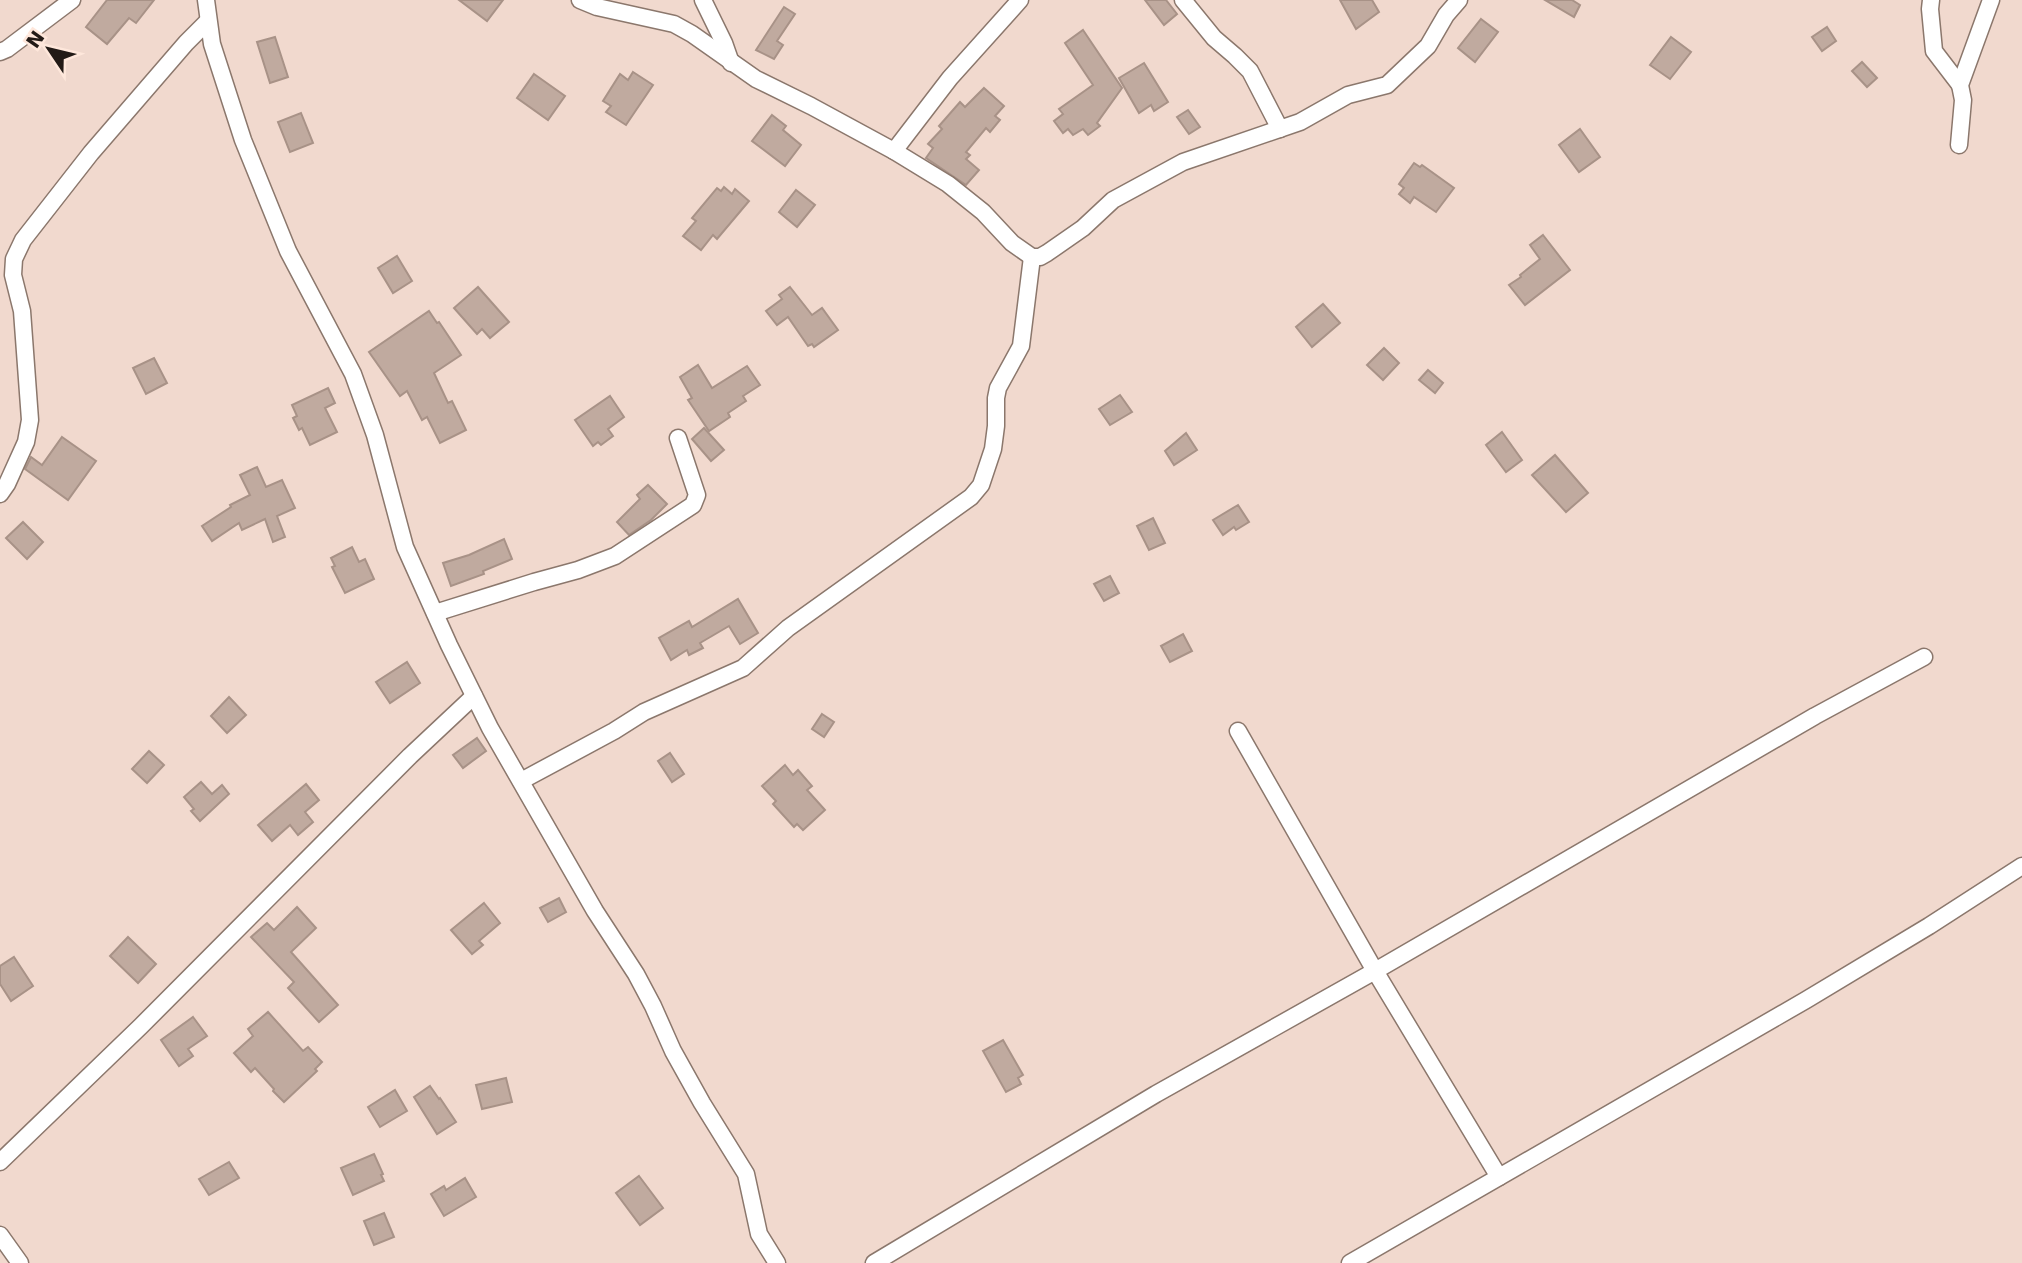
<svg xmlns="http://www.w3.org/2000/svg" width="2022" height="1263" viewBox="0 0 2022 1263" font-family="'DejaVu Sans',sans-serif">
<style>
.building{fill:#c0aa9f;stroke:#a89287;stroke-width:2}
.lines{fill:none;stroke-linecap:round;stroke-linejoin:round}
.minor-casing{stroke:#8b776c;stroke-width:19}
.minor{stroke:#fff;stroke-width:16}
</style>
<rect width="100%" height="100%" fill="#f1d9ce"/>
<!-- building -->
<g class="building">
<polygon points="107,0 154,0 136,23 129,18 107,44 86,27"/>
<polygon points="459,0 503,0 487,21"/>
<polygon points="1145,0 1166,0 1177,14 1164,25"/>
<polygon points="1340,0 1372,0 1379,12 1356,29"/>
<polygon points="1545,0 1572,0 1580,5 1574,17"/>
<polygon points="784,7 795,14 777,41 783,45 774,59 756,50"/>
<polygon points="1481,19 1498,32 1475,62 1458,48"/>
<polygon points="1827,27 1836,41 1822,51 1812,37"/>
<polygon points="1083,30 1122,88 1097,123 1100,126 1088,135 1083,129 1073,135 1068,129 1063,133 1054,121 1063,114 1059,109 1093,85 1065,43"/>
<polygon points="275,37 288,77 270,83 257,42"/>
<polygon points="1671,37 1691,52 1670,79 1650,65"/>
<polygon points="1862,62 1877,78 1867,87 1852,71"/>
<polygon points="1144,63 1168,102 1154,111 1151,105 1139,113 1119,78"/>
<polygon points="633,72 653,85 626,125 606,112 611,106 603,101 620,74 628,80"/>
<polygon points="534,74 565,96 548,120 517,98"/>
<polygon points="984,88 1004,106 995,116 1000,120 990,132 986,128 966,152 970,155 966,159 979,170 966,185 926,158 933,148 928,144 942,129 939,126 960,102 965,107"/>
<polygon points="1188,110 1200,127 1189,134 1177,117"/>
<polygon points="301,113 313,143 290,152 278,122"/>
<polygon points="772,115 786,126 783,130 801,145 785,166 752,141"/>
<polygon points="1580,129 1600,157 1579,172 1559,145"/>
<polygon points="1414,163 1420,167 1422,165 1454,188 1436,212 1414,197 1410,203 1399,194 1404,188 1399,184"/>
<polygon points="724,187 732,194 735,189 749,201 717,239 713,235 701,250 683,236 696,221 692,218 717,188 721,191"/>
<polygon points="796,190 815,205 797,227 779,212"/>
<polygon points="1543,235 1570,270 1525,305 1509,285 1521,277 1520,275 1540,259 1530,245"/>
<polygon points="397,256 412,281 393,293 378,268"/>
<polygon points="478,287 509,322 490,338 482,329 477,334 454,308"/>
<polygon points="790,287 812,315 822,308 838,330 814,347 812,344 808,346 788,317 777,325 766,311 782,299 779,295"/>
<polygon points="1323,304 1340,323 1312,347 1296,327"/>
<polygon points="429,311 437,323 439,322 461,355 434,373 448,403 452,401 466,430 440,443 427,417 422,420 407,391 400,396 369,352"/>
<polygon points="1384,348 1399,363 1383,380 1367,365"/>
<polygon points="154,358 167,383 146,394 133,368"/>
<polygon points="698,365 712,388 747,366 760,385 743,396 746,401 728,413 730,417 709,431 688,400 692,398 680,377"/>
<polygon points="1428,370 1443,383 1435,393 1419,380"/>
<polygon points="328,388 335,403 325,408 337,432 310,445 302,428 299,430 293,418 297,416 292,405"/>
<polygon points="1120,395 1132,412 1110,425 1099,409"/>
<polygon points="610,396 624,417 608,429 613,436 601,445 598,442 593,446 575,420"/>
<polygon points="704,428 724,450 711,461 692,439"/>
<polygon points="1502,432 1522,460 1506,472 1486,445"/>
<polygon points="1186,433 1197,450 1174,465 1165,451"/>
<polygon points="62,437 96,461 68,500 25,469 31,457 42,465"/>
<polygon points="1555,455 1588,493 1566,512 1532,475"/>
<polygon points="257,467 266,487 282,480 295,508 277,516 285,537 273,542 265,519 242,530 239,523 212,541 202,526 231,507 230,505 250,495 240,475"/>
<polygon points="648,485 667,504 651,520 629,535 617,522 640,499 637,495"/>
<polygon points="1238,505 1249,522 1236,530 1234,527 1223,535 1213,520"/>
<polygon points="1153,518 1165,543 1149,550 1137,526"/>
<polygon points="23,522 43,542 27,559 6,538"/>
<polygon points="504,539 512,559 483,571 484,574 451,586 443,563 469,555"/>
<polygon points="352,547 359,562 365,559 374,579 345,593 332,567 335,566 331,558"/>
<polygon points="1110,576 1119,593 1104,601 1094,584"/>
<polygon points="738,599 758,633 740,644 729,626 700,643 703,648 689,655 687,650 671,660 659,638 689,621 692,627"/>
<polygon points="1183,634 1192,651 1170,662 1161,646"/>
<polygon points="407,662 420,683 390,703 376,682"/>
<polygon points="229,697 246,715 227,733 211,716"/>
<polygon points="822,714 834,722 824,737 812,729"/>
<polygon points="477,738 486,751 463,768 453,755"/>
<polygon points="149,751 164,765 147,783 132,769"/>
<polygon points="670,753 684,774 672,782 658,761"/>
<polygon points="785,765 793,775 798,770 812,786 807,790 825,810 803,830 797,824 794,827 773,804 776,801 762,786"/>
<polygon points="201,782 212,794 222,785 229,794 200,821 191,811 194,809 184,797"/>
<polygon points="306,784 319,800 305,812 313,822 298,835 290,825 272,841 258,825"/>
<polygon points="559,898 566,912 548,922 540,908"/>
<polygon points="484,903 500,923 479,941 483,945 472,954 451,930"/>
<polygon points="297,907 316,928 291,952 338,1005 319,1022 288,988 294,982 251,937 267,923 274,930"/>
<polygon points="128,937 156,964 138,983 110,956"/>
<polygon points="14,957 33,986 11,1001 0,984 0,966"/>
<polygon points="268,1012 303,1051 308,1047 322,1062 315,1069 317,1071 284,1102 273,1091 274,1089 255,1068 251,1072 234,1053 253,1036 248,1029"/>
<polygon points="193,1017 207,1036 188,1049 193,1056 179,1066 161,1040"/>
<polygon points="1003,1040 1023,1075 1018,1078 1021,1084 1006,1092 983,1051"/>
<polygon points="506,1078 512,1102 482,1109 476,1085"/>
<polygon points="430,1086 439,1099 440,1098 456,1122 437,1134 414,1097"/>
<polygon points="395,1090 407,1111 380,1127 368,1107"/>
<polygon points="374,1154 383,1174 381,1175 384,1181 353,1195 341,1168"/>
<polygon points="229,1162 239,1178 209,1195 199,1179"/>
<polygon points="639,1176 663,1208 640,1225 616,1193"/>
<polygon points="465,1178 476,1197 444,1216 431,1194 444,1186 446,1190"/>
<polygon points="384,1213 394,1237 374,1245 364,1221"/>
</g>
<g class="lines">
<!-- minor casing -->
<g class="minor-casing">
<g id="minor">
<polyline points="206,0 212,44 243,140 288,251 353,374 375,435 405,547 449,645 490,728 595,911 636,974 653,1006 673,1051 702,1103 746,1174 759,1234 777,1263"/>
<polyline points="580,0 597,7 674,24 692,34 756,79 811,106 894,151 948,184 983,212 1012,243 1032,257 1040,257 1047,253 1083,228 1113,200 1183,162 1300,122 1348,95 1387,85 1428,46 1446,15 1459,0"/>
<polyline points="703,0 724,43 731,63"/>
<polyline points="1183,0 1214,38 1235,56 1250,71 1280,129"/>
<polyline points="1931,0 1930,9 1934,51 1960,85"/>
<polyline points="0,52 7,49 72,0"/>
<polyline points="1959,145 1963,100 1960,85 1991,0"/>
<polyline points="894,151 950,78 1020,0"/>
<polyline points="0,494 7,484 26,442 30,420 22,311 13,275 14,259 23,240 91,153 186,43 207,22"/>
<polyline points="435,613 534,582 578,570 615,556 693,505 697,495 678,438"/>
<polyline points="1238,731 1375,971 1499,1177"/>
<polyline points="521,781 614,731 644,712 743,668 788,628 971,497 981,485 993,449 996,426 996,398 998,388 1021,346 1032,257"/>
<polyline points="0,1162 141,1026 410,756 474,696"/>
<polyline points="0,1235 20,1263"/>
<polyline points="874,1263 1156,1094 1375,971 1815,716 1924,657"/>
<polyline points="1350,1263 1806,1000 1929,926 2022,866"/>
</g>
</g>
<!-- minor -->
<use href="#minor" class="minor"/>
</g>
<!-- north arrow -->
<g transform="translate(49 49) rotate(305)" stroke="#fee7db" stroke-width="5" paint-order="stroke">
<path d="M0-5L12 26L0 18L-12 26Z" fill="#221a16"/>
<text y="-10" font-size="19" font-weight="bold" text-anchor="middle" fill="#221a16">N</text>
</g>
</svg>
